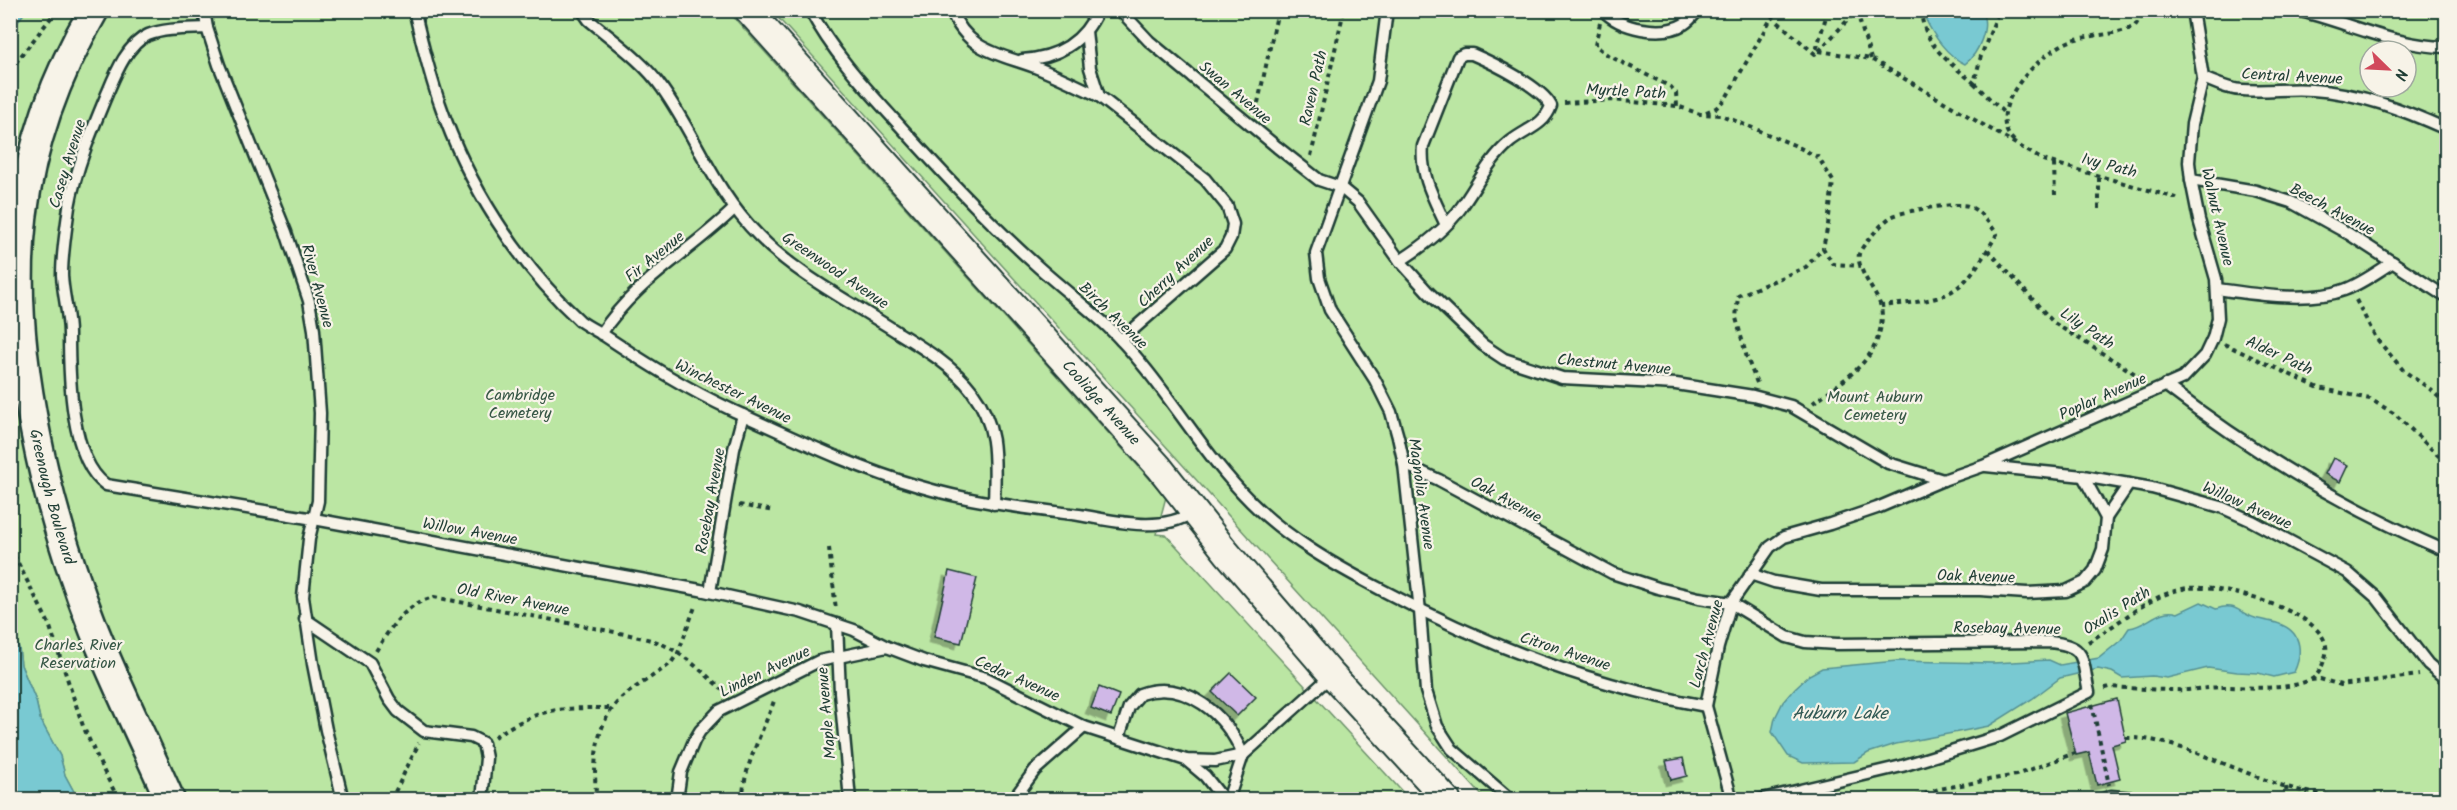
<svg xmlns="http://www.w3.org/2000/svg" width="2457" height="810" viewBox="0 0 2457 810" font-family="Kalam,sans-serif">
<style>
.green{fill:#bbe6a3;stroke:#6d926c;stroke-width:1.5;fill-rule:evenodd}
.water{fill:#79c9d2;stroke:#559193;stroke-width:1.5}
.building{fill:#d0b8e7;stroke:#1f3d34;stroke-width:1.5;filter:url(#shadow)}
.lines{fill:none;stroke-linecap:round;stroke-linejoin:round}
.service-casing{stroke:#1f3d34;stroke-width:15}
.tertiary-casing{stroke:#1f3d34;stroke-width:30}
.secondary-casing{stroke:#1f3d34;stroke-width:33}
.path{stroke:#1f3d34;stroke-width:4;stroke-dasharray:4.5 4.5;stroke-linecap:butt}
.service{stroke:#f7f3e8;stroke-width:10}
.tertiary{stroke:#f7f3e8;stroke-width:26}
.secondary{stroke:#f7f3e8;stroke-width:28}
.labels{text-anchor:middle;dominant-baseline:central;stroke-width:4.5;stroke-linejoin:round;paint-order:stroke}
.street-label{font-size:16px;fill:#1f3d34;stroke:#f7f3e8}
.park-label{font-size:16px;fill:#365645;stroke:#f7f3e8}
.water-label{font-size:18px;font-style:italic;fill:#315954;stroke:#f7f3e8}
</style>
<defs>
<filter id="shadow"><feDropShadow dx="-5.5" dy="5.5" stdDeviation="0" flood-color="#0004"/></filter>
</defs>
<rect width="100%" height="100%" fill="#f7f3e8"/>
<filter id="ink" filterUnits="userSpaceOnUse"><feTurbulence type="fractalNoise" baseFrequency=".0167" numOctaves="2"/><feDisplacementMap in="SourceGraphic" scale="12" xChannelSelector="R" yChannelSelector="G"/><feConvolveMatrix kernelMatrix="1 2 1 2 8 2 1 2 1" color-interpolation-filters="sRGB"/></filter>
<g filter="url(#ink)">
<!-- green -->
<g class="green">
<polygon points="26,10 728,11 1166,497 1156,534 1166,535 1409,799 78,799 65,775 60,756 40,719 36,701 21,665 19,648 11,630 10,30"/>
<path d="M772,11h1674v788h-961zM2370,51h36v36h-36z"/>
</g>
<!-- water -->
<g class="water">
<polygon points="11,10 26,11 11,30 10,11"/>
<path d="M1927,11h54c10,15 -3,43 -16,53 -18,-8 -32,-29 -40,-46z"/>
<path d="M2201,602l15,7c20,-7 22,4 39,9 9,3 19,3 27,7 21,9 20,30 12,47l-20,5 -16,-4 -21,-1 -29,-4 -41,10 -15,-2 -30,2 -10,-6 -14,-3 -38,9 -28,21 -43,27 -93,18 -28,9 -14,9 -51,1 -15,-7 -16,-24 3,-14 8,-16 12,-14 14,-13 13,-7 75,-7 96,2 56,-3 11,5 39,-7 22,-18 8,-12c19,-2 29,-21 49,-15z"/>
<polygon points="10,630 19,648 21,665 36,701 40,719 60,756 65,775 78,799 11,799"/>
</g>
<!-- building -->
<g class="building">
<polygon points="2333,458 2348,465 2340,482 2325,474"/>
<polygon points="949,571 977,578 961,643 934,637"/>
<polygon points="1231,673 1256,697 1237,716 1212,692"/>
<polygon points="1099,687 1119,695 1111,716 1091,708"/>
<polygon points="2117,699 2126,741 2112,745 2120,779 2097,785 2089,752 2076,755 2065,713"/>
<polygon points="1683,758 1687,776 1671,780 1666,761"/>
</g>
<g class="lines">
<!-- service casing -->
<g class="service-casing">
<g id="service">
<polyline points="204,10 207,28 219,65 286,232 309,301 314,330 320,413 318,501 309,539 303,597 313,664 326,730 343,800"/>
<path d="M414,10c8,32 15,64 26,94 27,80 78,160 140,217 7,5 15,9 22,13 45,30 83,54 132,77 60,27 121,57 184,75 53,16 107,22 161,29 37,6 81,19 114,-3"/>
<path d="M582,10l7,10c25,21 55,42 73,68 36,51 51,102 97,148 39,40 92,66 138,96 26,16 56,34 75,59 27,36 23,70 22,113"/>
<path d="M810,10c21,40 52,74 82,107 46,51 92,101 143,147 23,21 48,40 71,61 56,53 91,123 145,177 37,37 85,64 131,88 101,54 211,96 324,116"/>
<path d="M951,10c17,43 51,44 89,59 20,8 40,18 59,27"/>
<polyline points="1120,10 1149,41 1277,147 1319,180 1340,187 1358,202 1400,261 1427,291 1483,345 1504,359 1562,378 1676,384 1753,396 1791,406 1888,463 1943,480"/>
<polyline points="1387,10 1378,81 1316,253 1319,278 1330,310 1375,380 1391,412 1398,437 1404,464 1420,611 1426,691 1437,726 1452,749 1511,800"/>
<path d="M1603,10c17,19 59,27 81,14 5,-3 10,-9 14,-14"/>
<path d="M2296,10c52,12 96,36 150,37"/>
<path d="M207,28c-18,1 -42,0 -59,7 -21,9 -33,40 -41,59 -15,36 -31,74 -38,113 -3,22 -7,46 -7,68 1,20 7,39 7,59 0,40 1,126 37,151l208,34 386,71 100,22 54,18 33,17 37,14 62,17 98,49 102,33 29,1 28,-6 89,-80"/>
<polyline points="1086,31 1090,68 1099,96 1205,179 1227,206 1233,224 1231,237 1225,249 1121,340"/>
<path d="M1022,60c34,-2 62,-17 76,-50"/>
<path d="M2203,78c13,5 26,12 40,12 23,2 47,-2 70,0 47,3 91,20 133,39"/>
<polyline points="2191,180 2256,191 2291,202 2349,234 2446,297"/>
<path d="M1400,261c22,-14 45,-31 60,-52 17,-23 28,-49 50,-67 16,-13 34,-16 41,-36 -9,-19 -58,-43 -79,-52h-8l-6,3 -35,89c-3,29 11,53 23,79"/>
<path d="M2217,289c35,5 93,14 127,1 17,-6 33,-18 49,-28"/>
<path d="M601,334c35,-54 88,-81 133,-125"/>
<path d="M2165,385c87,67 180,123 281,166"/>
<path d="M1404,464l35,16 173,93 46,15 41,10 32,5 56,34 18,5 32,2 213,-2c39,4 31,18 39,50l-89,44 -98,30 -144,34"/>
<polyline points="1986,466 2083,476 2152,488 2221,507 2252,521 2347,572 2377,598 2428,664 2446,679"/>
<polyline points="2106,518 2129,484"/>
<polyline points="1750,574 1774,582 1821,590 1980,590 2027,593 2066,591 2085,582 2095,570 2103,549 2106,518 2083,476"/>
<polyline points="710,592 734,449 743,415"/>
<polyline points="305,619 370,663 389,699 398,711 424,731 471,737 483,743 486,758 482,800"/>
<polyline points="837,624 840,692 850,800"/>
<path d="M1119,737l10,-30 11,-13c46,-16 87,22 103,61l-15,45"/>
<polyline points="1186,760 1205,776 1224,800"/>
<polyline points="677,800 681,772 694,741 700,731 719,711 819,661 887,647"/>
<polyline points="1013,800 1035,770 1084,727"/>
<polyline points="1732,800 1706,706 1718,647 1731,603 1770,547 1784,537 1830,524 1877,508 1943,480 1983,466 2183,378 2205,355 2213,338 2218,318 2216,279 2199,220 2191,180 2189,162 2192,124 2203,78 2192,10"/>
<polyline points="2101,800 2111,796 2157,800"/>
</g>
</g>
<!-- tertiary casing -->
<g class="tertiary-casing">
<g id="tertiary">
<path id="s1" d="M748,10l411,457 68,86 105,122 115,125"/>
</g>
</g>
<!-- secondary casing -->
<g class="secondary-casing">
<g id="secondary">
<path id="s2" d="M94,10c-82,140 -90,269 -58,425 13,67 33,131 58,195 23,57 51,113 76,170"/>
</g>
</g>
<!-- path -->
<g class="path">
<path d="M1921,10c2,35 28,52 53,73l7,-27 18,-46"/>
<polyline points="1857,12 1871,59"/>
<polyline points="1600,23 1595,45 1609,56 1671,87 1676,93 1677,106"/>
<polyline points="1819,51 1871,59 2043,160 2180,199"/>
<polyline points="1819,51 1857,10"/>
<polyline points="10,70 57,10"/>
<polyline points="1974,83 2004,113"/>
<polyline points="1564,103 1611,100 1677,106 1700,114 1721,115 1794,145 1818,157 1833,181 1828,225 1823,248 1833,264 1861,266"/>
<polyline points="1256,112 1278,10"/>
<polyline points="1706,112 1716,108 1726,98 1772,17 1815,54 1828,10"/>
<path d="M2014,141c-33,-31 28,-91 59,-101 20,-6 43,-4 62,-14l10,-16"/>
<polyline points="1311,156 1344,10"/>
<polyline points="2054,164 2055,195"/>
<polyline points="2099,209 2099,175"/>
<polyline points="1988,250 2054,323 2145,380"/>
<polyline points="2356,300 2376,338 2404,371 2430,389 2446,404"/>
<polyline points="2224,344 2319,388 2370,399 2395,414 2446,463"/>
<polyline points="1757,383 1747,358 1736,318 1738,296 1806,267 1823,248"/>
<path d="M1813,403c23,-18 54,-35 64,-63 4,-11 7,-25 3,-36 -5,-13 -24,-36 -21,-50 2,-8 25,-33 32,-37 11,-6 66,-15 77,-11 12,4 22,18 29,28 -37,63 -44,65 -116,72"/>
<polyline points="739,505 774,511"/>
<polyline points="10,547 49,624 83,726 101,766 119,800"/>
<polyline points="829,548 836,610"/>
<path d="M2088,642c33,-19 61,-48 100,-54 30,-4 153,25 137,70 -3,8 -6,18 -15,22 -25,11 -59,7 -86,7 -17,0 -33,4 -50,3 -21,0 -43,-2 -64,-3l-8,2"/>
<path d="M376,651c14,-23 30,-48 58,-54l196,38c12,3 25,5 36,11 22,11 41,30 59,46"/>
<polyline points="2311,680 2320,679 2341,685 2419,675"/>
<polyline points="2092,704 2109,785"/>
<path d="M494,737c46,-30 65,-29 118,-29"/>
<path d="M2126,738c47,-2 115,36 161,49 50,15 108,11 159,5"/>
<polyline points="2286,787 2287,800"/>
<polyline points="391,800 419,743"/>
<path d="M597,800c-4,-29 -3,-67 15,-91 12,-18 42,-32 59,-46l7,-10 18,-49"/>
<path d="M743,800c-1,-32 22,-72 32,-102"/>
<polyline points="1098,800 1112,800"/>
<polyline points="1908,800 1939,789 2016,775 2075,753"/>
</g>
<!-- service -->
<use href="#service" class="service"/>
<!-- tertiary -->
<use href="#tertiary" class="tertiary"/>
<!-- secondary -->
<use href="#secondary" class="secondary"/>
</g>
</g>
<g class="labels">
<!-- street labels -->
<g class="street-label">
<text transform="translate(2292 77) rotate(3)">Central Avenue</text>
<text transform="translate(1314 88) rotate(-77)">Raven Path</text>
<text transform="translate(1626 92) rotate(3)">Myrtle Path</text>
<text transform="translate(1235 93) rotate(40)">Swan Avenue</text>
<text transform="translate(68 164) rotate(-73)">Casey Avenue</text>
<text transform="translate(2109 166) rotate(15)">Ivy Path</text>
<text transform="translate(2332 210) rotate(28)">Beech Avenue</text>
<text transform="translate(2217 217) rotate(77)">Walnut Avenue</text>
<text transform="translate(655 257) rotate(-39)">Fir Avenue</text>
<text transform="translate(835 271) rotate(34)">Greenwood Avenue</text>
<text transform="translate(1176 272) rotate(-43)">Cherry Avenue</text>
<text transform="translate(317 286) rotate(75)">River Avenue</text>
<text transform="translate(1113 316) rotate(44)">Birch Avenue</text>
<text transform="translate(2087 329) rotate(34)">Lily Path</text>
<text transform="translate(2279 356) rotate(25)">Alder Path</text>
<text transform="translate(1614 365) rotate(5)">Chestnut Avenue</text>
<text transform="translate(733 392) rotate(26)">Winchester Avenue</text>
<text transform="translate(2103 397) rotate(-24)">Poplar Avenue</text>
<text stroke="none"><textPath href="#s1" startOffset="528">Coolidge Avenue</textPath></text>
<text transform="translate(1421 494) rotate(82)">Magnolia Avenue</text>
<text stroke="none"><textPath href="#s2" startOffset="504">Greenough Boulevard</textPath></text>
<text transform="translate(1506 500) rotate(29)">Oak Avenue</text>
<text transform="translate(711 501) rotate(-80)">Rosebay Avenue</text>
<text transform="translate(2247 506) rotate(24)">Willow Avenue</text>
<text transform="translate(470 532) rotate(10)">Willow Avenue</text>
<text transform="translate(1976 577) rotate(2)">Oak Avenue</text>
<text transform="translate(513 600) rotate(11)">Old River Avenue</text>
<text transform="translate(2117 611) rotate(-32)">Oxalis Path</text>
<text transform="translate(2007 629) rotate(1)">Rosebay Avenue</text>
<text transform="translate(1707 644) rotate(-75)">Larch Avenue</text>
<text transform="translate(1565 652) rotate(18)">Citron Avenue</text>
<text transform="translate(765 672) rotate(-26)">Linden Avenue</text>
<text transform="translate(1017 679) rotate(24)">Cedar Avenue</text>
<text transform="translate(827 713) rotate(-95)">Maple Avenue</text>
</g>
<!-- park labels -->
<g class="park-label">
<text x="520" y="395">Cambridge<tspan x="520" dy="18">Cemetery</tspan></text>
<text x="1875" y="397">Mount Auburn<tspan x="1875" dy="18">Cemetery</tspan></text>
<text x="78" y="645">Charles River<tspan x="78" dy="18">Reservation</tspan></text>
</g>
<!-- water labels -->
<g class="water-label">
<text x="1840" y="714">Auburn Lake</text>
</g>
</g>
<!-- margin -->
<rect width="2457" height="810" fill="none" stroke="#f7f3e8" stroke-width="36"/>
<rect x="18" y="18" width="2421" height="774" fill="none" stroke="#1f3d34" stroke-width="2" filter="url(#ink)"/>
<!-- north arrow -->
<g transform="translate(2388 69) rotate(114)"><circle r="28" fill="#f7f3e8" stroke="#a1aaa0" stroke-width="1.5"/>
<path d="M0-4.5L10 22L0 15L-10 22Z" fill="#d1495b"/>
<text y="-9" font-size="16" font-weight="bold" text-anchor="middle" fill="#1f3d34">N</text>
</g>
</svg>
